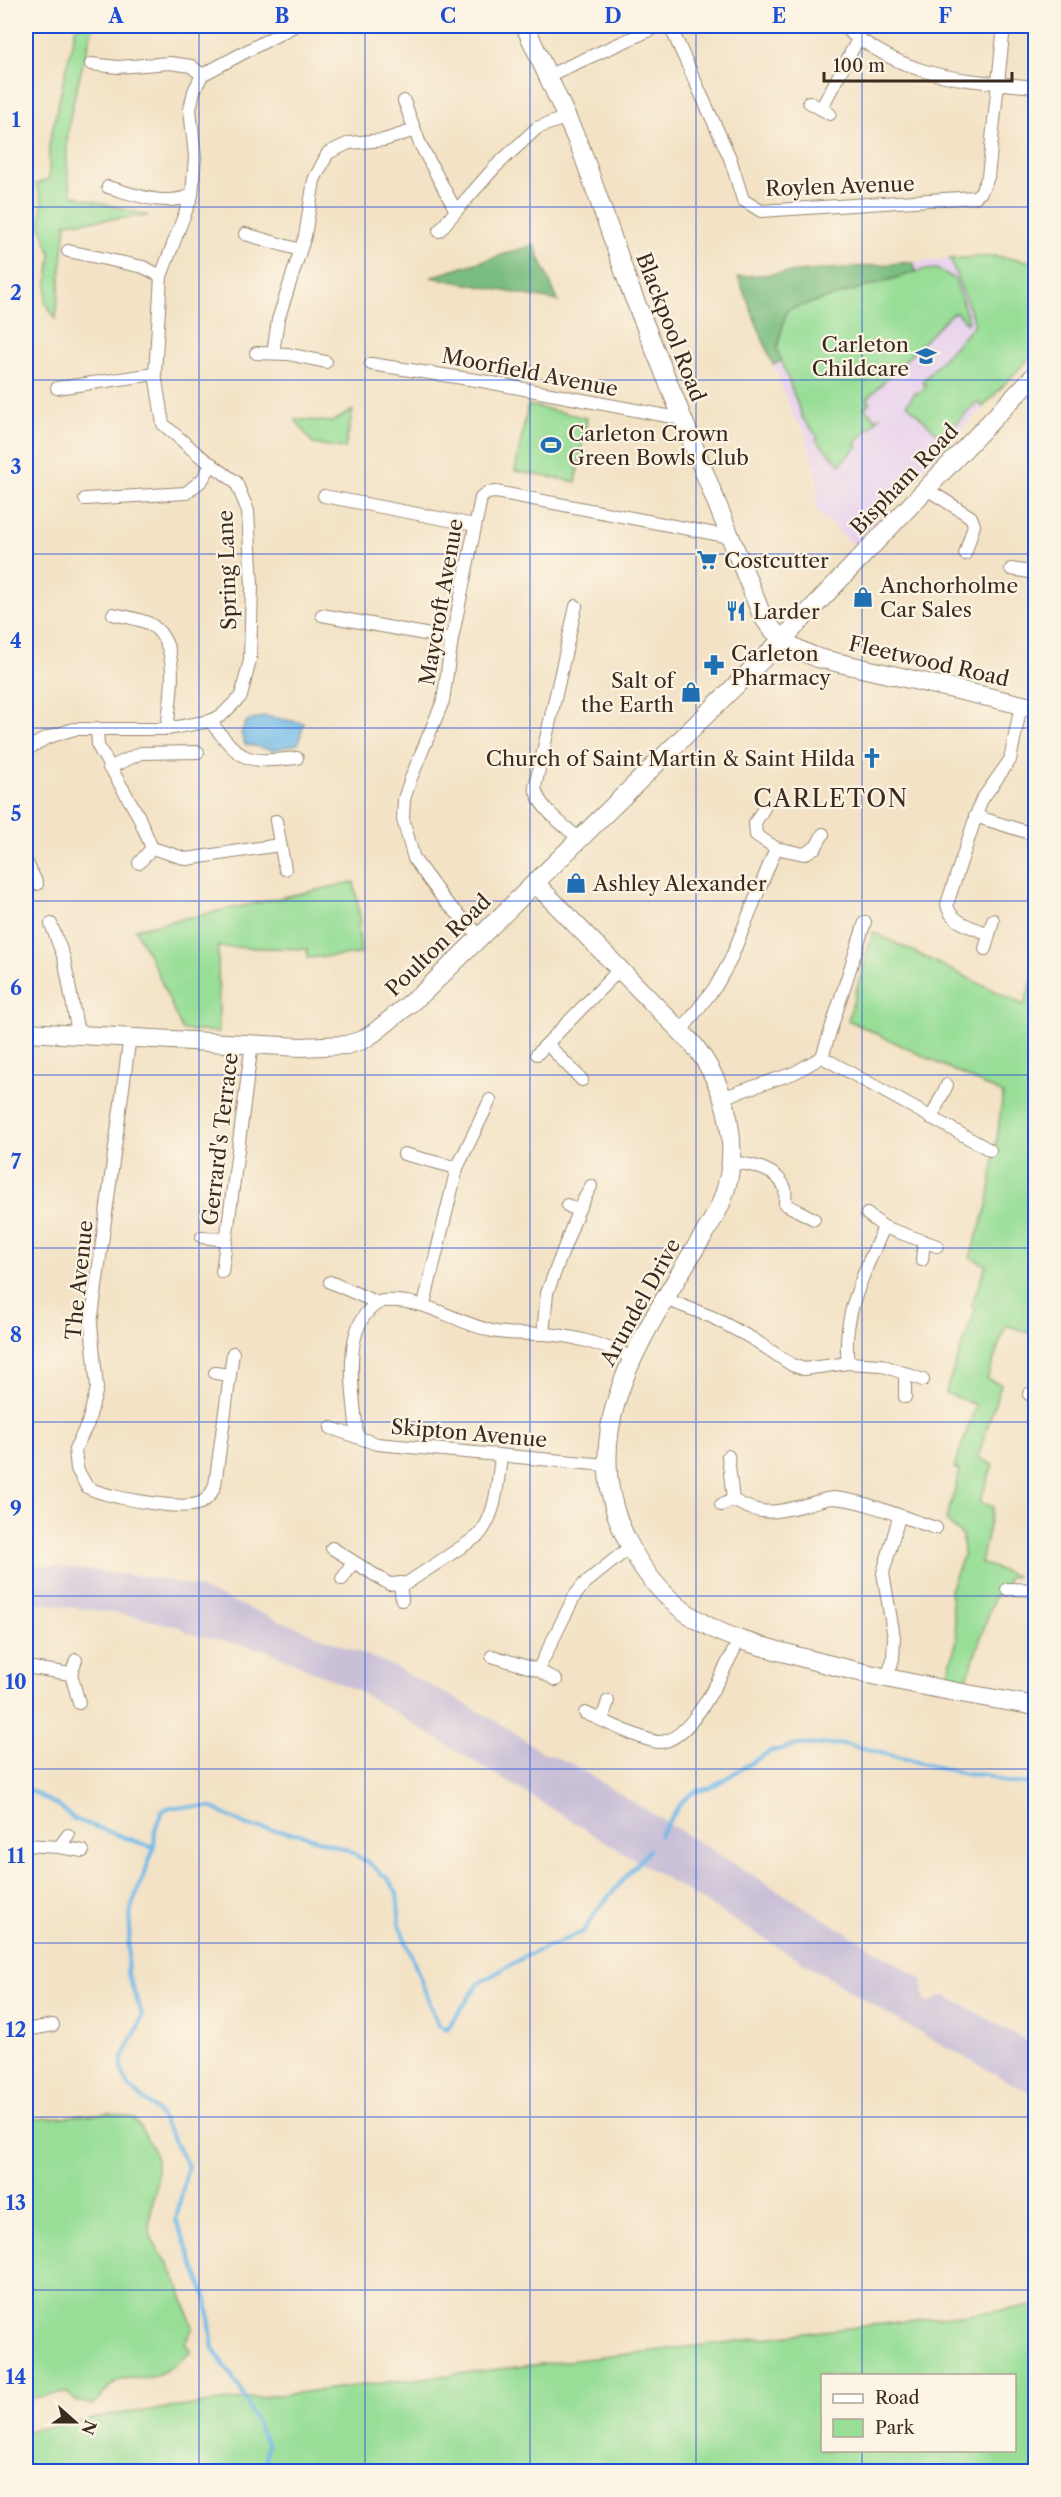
<svg xmlns="http://www.w3.org/2000/svg" width="1061" height="2497" viewBox="0 0 1061 2497" font-family="'Libre Caslon Text',serif">
<style>
.built{fill:#e8d2ee}
.industrial{fill:#c9bfd7}
.green{fill:#98de97;stroke:#6a845a;stroke-width:1.5;fill-rule:evenodd}
.forest{fill:#7abd80;stroke:#5a744f;stroke-width:1.5}
.water{fill:#6fb9e8;stroke:#557283;stroke-width:1.5}
.lines{fill:none;stroke-linecap:round;stroke-linejoin:round}
.stream{stroke:#6fb9e8;stroke-width:4}
.street-casing{stroke:#978672;stroke-width:14}
.secondary-casing{stroke:#978672;stroke-width:20}
.street{stroke:#fff;stroke-width:12}
.secondary{stroke:#fff;stroke-width:18}
.grid{fill:none;stroke:#1d4ed8;stroke-width:1.5;stroke-opacity:0.55}
.labels{text-anchor:middle;dominant-baseline:central;stroke-width:4.5;stroke-linejoin:round;paint-order:stroke}
.street-label{font-size:21px;fill:#3b2a1e;stroke:#fcf5e5}
.poi-label{font-size:21px;fill:#3b2a1e;stroke:#fcf5e5;text-anchor:start}
.quarter-label{font-size:24px;letter-spacing:1.5px;fill:#3b2a1e;stroke:#fcf5e5}
.neatline{fill:none;stroke:#1d4ed8;stroke-width:2}
.grid-label{font-size:20px;text-anchor:middle;font-weight:bold;fill:#1d4ed8}
</style>
<rect width="100%" height="100%" fill="#fcf5e5"/>
<filter id="ink" filterUnits="userSpaceOnUse"><feTurbulence type="fractalNoise" baseFrequency=".0167" numOctaves="2"/><feDisplacementMap in="SourceGraphic" scale="12" xChannelSelector="R" yChannelSelector="G"/><feConvolveMatrix kernelMatrix="1 2 1 2 8 2 1 2 1" color-interpolation-filters="sRGB"/></filter>
<filter id="wash" filterUnits="userSpaceOnUse"><feTurbulence type="fractalNoise" baseFrequency=".008" numOctaves="4" result="noise"/><feDisplacementMap in="SourceGraphic" scale="24" xChannelSelector="R" yChannelSelector="G"/><feGaussianBlur stdDeviation="1.35" result="paint"/><feColorMatrix in="noise" values="0 0 0 0 0 0 0 0 0 0 0 0 0 0 0 0 0 1.4 0 .05"/><feComposite in="paint" operator="in"/></filter>
<g filter="url(#wash)">
<rect width="100%" height="100%" fill="#f3e2c5"/>
<!-- built -->
<polygon class="built" points="950,259 1001,389 886,507 856,547 816,510 818,479 805,432 794,417 738,277"/>
<!-- industrial -->
<polygon class="industrial" points="26,1563 164,1579 198,1588 386,1663 462,1702 513,1731 538,1750 570,1763 923,1980 924,1999 930,2003 941,1996 948,1996 1035,2046 1035,2096 906,2025 362,1693 266,1650 188,1633 181,1627 121,1614 26,1601"/>
<!-- green -->
<g class="green">
<path d="M76,26h17c-13,54 -37,113 -21,169l76,21 -82,7 -10,96 -11,-17 6,-47 -10,-29 1,-26 -6,-16 13,-5v-34z"/>
<polygon points="994,256 1035,262 1035,352 983,407 977,402 942,438 907,404 916,392 918,394 926,386 922,382 975,324 950,259"/>
<polygon points="937,269 955,279 969,322 967,323 957,313 952,313 867,399 870,402 864,408 875,418 880,417 855,443 858,446 840,464 816,440 818,437 803,419 777,349 781,315 787,310 923,270"/>
<polygon points="528,405 587,418 576,482 515,471"/>
<polygon points="353,410 345,448 313,444 295,419 332,422"/>
<polygon points="354,882 361,923 358,925 361,954 307,958 307,949 218,947 219,1032 182,1030 155,967 135,929"/>
<polygon points="873,932 1024,1005 1035,972 1035,1335 1006,1325 987,1379 1001,1384 978,1457 993,1465 980,1502 993,1507 981,1563 1016,1576 1008,1578 1003,1596 995,1595 966,1682 947,1676 957,1640 950,1590 963,1556 963,1536 946,1521 960,1471 954,1468 976,1405 945,1393 976,1308 971,1306 986,1265 970,1257 988,1203 1003,1094 848,1020"/>
<path d="M110,2113l24,5c9,14 22,31 23,49 2,23 -11,45 -6,69 4,13 13,20 19,31 10,19 17,41 23,61l-8,15 6,9c-13,11 -27,22 -44,26 -9,2 -20,-2 -28,2 -13,6 -16,18 -27,25l-17,-5 -8,-7 -41,6v-279z"/>
<path d="M1035,2306v165h-1009v-40l92,-17zM822,2376h192v74h-192z"/>
</g>
<!-- forest -->
<g class="forest">
<polygon points="534,245 558,301 431,277"/>
<polygon points="913,262 916,272 787,310 777,349 781,361 773,365 738,277"/>
</g>
<!-- water -->
<polygon class="water" points="264,716 304,723 298,744 272,750 245,744 241,734 246,722"/>
<g class="lines">
<!-- stream -->
<g class="stream">
<polyline points="26,1788 60,1807 74,1819 154,1848 131,1908 127,1972 142,2014 139,2025 122,2059 122,2072 130,2087 158,2112 188,2166 176,2220 207,2299 213,2349 240,2388 267,2445 265,2472"/>
<polyline points="659,1836 682,1802 694,1792 710,1788 769,1752 798,1745 845,1744 965,1774 985,1775 1007,1783 1027,1783 1036,1790"/>
<polyline points="154,1848 155,1830 162,1811 170,1807 211,1807 247,1826 300,1834 347,1850 369,1863 387,1878 397,1892 400,1926 438,2025 447,2029 479,1983 526,1956 583,1932 597,1910 649,1850"/>
</g>
</g>
</g>
<g filter="url(#ink)">
<g class="lines">
<!-- street casing -->
<g class="street-casing">
<g id="street">
<polyline points="670,26 730,158 743,200 761,211 975,197 981,192 988,177 1004,26"/>
<path d="M842,26c67,53 112,53 194,61"/>
<polyline points="91,64 118,67 170,63 191,66 202,75"/>
<polyline points="547,76 659,26"/>
<polyline points="404,101 420,144 456,211 495,167 537,128 567,117"/>
<polyline points="809,102 830,114"/>
<polyline points="821,109 858,39"/>
<path d="M108,187c28,8 57,20 84,8"/>
<polyline points="439,231 456,211"/>
<polyline points="245,234 300,250"/>
<polyline points="68,251 143,267 161,276"/>
<polyline points="256,353 288,354 326,362"/>
<polyline points="273,353 278,320 305,236 314,180 328,153 349,143 384,140 415,130"/>
<polyline points="371,364 482,381 683,419"/>
<polyline points="57,388 155,374"/>
<polyline points="925,488 971,517 974,525 965,554"/>
<polyline points="324,496 475,525"/>
<polyline points="85,499 186,493 202,480 212,464"/>
<polyline points="1011,569 1036,573"/>
<path d="M576,606l-41,181c3,21 29,38 44,52"/>
<path d="M113,614c11,3 31,5 40,12 29,22 17,73 14,103"/>
<polyline points="322,615 452,639"/>
<path d="M210,721c33,42 35,42 87,37"/>
<polyline points="97,728 98,746 138,815 152,848 187,859 279,845"/>
<polyline points="26,750 46,738 74,729 167,729 210,721 222,715 241,696 250,660 252,586 248,511 236,482 200,456 163,424 155,374 161,276 192,195 195,157 190,109 194,91 202,75 294,26"/>
<polyline points="109,768 141,753 198,752"/>
<polyline points="764,808 755,823 756,835 776,848 804,854 816,847 823,834"/>
<polyline points="975,816 1036,835"/>
<polyline points="276,821 285,869"/>
<polyline points="26,861 37,884"/>
<polyline points="139,863 152,848"/>
<polyline points="51,924 64,958 78,1033"/>
<path d="M989,934c-15,-6 -40,-12 -42,-30l34,-103 29,-41 11,-55"/>
<polyline points="480,936 444,900 414,859 403,819 404,799 411,778 443,701 452,639 481,498 487,493 496,492 731,537"/>
<polyline points="985,949 993,920"/>
<polyline points="681,1031 716,986 730,961 776,848"/>
<path d="M130,1036l-39,288 6,64 -9,35 -13,26 2,20 10,18c18,10 90,23 110,17 9,-2 15,-11 18,-19l18,-132"/>
<polyline points="547,1044 582,1080"/>
<polyline points="537,1054 619,970"/>
<polyline points="822,1057 990,1150"/>
<polyline points="724,1097 794,1073 822,1057 865,922"/>
<polyline points="931,1118 947,1085"/>
<polyline points="404,1154 457,1168"/>
<path d="M729,1163c17,-1 50,6 56,26 1,5 0,11 0,15l29,15"/>
<polyline points="567,1205 578,1211"/>
<polyline points="867,1214 884,1227 937,1246"/>
<polyline points="202,1237 226,1240"/>
<polyline points="922,1260 924,1241"/>
<polyline points="222,1272 252,1043"/>
<polyline points="330,1282 378,1303"/>
<polyline points="665,1299 712,1317 753,1339 792,1365 804,1369 848,1363 881,1365 923,1380"/>
<polyline points="424,1304 457,1168 490,1100"/>
<polyline points="543,1334 547,1293 578,1211 591,1186"/>
<path d="M848,1363c-7,-48 18,-93 36,-136"/>
<polyline points="215,1373 230,1375"/>
<polyline points="905,1373 905,1397"/>
<polyline points="1029,1394 1036,1396"/>
<polyline points="331,1428 377,1444 606,1465"/>
<path d="M357,1437c-2,-40 -20,-115 25,-136 45,-3 69,20 110,30 17,4 33,2 51,3 31,1 59,11 88,23"/>
<path d="M728,1456l5,44c30,18 46,12 79,3 7,-2 15,-5 22,-5 35,3 68,20 102,30"/>
<polyline points="721,1505 733,1500"/>
<path d="M332,1548l57,36 18,-1 71,-47c19,-22 19,-51 23,-79"/>
<polyline points="342,1579 353,1563"/>
<polyline points="400,1583 402,1600"/>
<polyline points="1007,1589 1036,1590"/>
<polyline points="492,1656 538,1670 574,1597 584,1584 630,1547"/>
<polyline points="76,1660 71,1674 79,1703"/>
<polyline points="26,1667 71,1674"/>
<polyline points="538,1670 556,1680"/>
<polyline points="887,1678 893,1659 894,1637 883,1573 899,1517"/>
<path d="M585,1713c15,6 61,29 74,29 33,0 66,-75 80,-102"/>
<polyline points="602,1720 608,1701"/>
<polyline points="26,1845 59,1847 68,1835"/>
<polyline points="59,1847 83,1851"/>
<polyline points="26,2030 53,2025"/>
</g>
</g>
<!-- secondary casing -->
<g class="secondary-casing">
<g id="secondary">
<path d="M525,26l56,123 49,139 131,325c14,25 31,35 57,45l218,50"/>
<path d="M535,883l158,161c35,44 50,105 28,159 -8,20 -22,38 -33,57 -52,87 -112,175 -62,278 18,38 46,70 84,89 28,15 60,21 90,30 77,21 157,36 236,49"/>
<polyline points="26,1032 300,1047 346,1045 363,1040 375,1032 424,992 781,641 1036,374"/>
</g>
</g>
<!-- street -->
<use href="#street" class="street"/>
<!-- secondary -->
<use href="#secondary" class="secondary"/>
</g>
</g>
<!-- grid -->
<path class="grid" d="M199,26v2446M365,26v2446M530,26v2446M696,26v2446M862,26v2350M26,207h1010M26,380h1010M26,554h1010M26,728h1010M26,901h1010M26,1075h1010M26,1248h1010M26,1422h1010M26,1596h1010M26,1769h1010M26,1943h1010M26,2117h1010M26,2290h1010M862,2450v22"/>
<!-- icons -->
<defs>
<g id="school-bare" transform="scale(1.62)"><path d="M0-5L7-2L0 1L-7-2ZM-4 1L0 2.5L4 1V4Q0 6-4 4Z" fill="#1f6fb2" stroke="#fcf5e5" stroke-width="2.5" paint-order="stroke"/></g>
<g id="stadium-bare" transform="scale(1.62)"><path d="M0-5a6.5 5 0 1 0 0 10a6.5 5 0 1 0 0-10ZM-3.5-1.8h7v3.6h-7Z" fill="#1f6fb2" stroke="#fcf5e5" stroke-width="2.5" paint-order="stroke"/></g>
<g id="supermarket-bare" transform="scale(1.62)"><path d="M-6-5.5h2.5l.6 2H6L4.5 2H-2.5L-4.4-4H-6ZM-1.5 3.2a1.3 1.3 0 1 0 .1 0ZM3 3.2a1.3 1.3 0 1 0 .1 0Z" fill="#1f6fb2" stroke="#fcf5e5" stroke-width="2.5" paint-order="stroke"/></g>
<g id="shop-bare" transform="scale(1.62)"><path d="M-5-2.5h2.3a2.7 3.5 0 0 1 5.4 0H5L5.5 6h-11ZM-1.5-2.5h3a1.5 2.3 0 0 0-3 0Z" fill="#1f6fb2" stroke="#fcf5e5" stroke-width="2.5" paint-order="stroke"/></g>
<g id="restaurant-bare" transform="scale(1.62)"><path d="M-5-6h1v4h1v-4h1v4h1v-4h1v5L-1.5 .5V6h-2V.5L-5-1ZM5-6V6H3V1.5H1.5Q1.5-4 5-6Z" fill="#1f6fb2" stroke="#fcf5e5" stroke-width="2.5" paint-order="stroke"/></g>
<g id="pharmacy-bare" transform="scale(1.62)"><path d="M-2-6h4v4h4v4h-4v4h-4v-4h-4v-4h4Z" fill="#1f6fb2" stroke="#fcf5e5" stroke-width="2.5" paint-order="stroke"/></g>
<g id="church-bare" transform="scale(1.62)"><path d="M-1.2-6h2.4v3.5h3.3v2.4h-3.3V6h-2.4V-.1h-3.3v-2.4h3.3Z" fill="#1f6fb2" stroke="#fcf5e5" stroke-width="2.5" paint-order="stroke"/></g>
</defs>
<g fill-rule="evenodd">
<use href="#school-bare" x="926" y="356"/>
<use href="#stadium-bare" x="551" y="445"/>
<use href="#supermarket-bare" x="707" y="560"/>
<use href="#shop-bare" x="863" y="597"/>
<use href="#restaurant-bare" x="736" y="611"/>
<use href="#pharmacy-bare" x="714" y="665"/>
<use href="#shop-bare" x="691" y="692"/>
<use href="#church-bare" x="872" y="758"/>
<use href="#shop-bare" x="576" y="883"/>
</g>
<g class="labels">
<!-- street labels -->
<g class="street-label">
<text transform="translate(840 186) rotate(-2)">Roylen Avenue</text>
<text transform="translate(671 327) rotate(69)">Blackpool Road</text>
<text transform="translate(530 372) rotate(11)">Moorfield Avenue</text>
<text transform="translate(904 479) rotate(-46)">Bispham Road</text>
<text transform="translate(227 570) rotate(-92)">Spring Lane</text>
<text transform="translate(441 602) rotate(-80)">Maycroft Avenue</text>
<text transform="translate(929 661) rotate(13)">Fleetwood Road</text>
<text transform="translate(438 945) rotate(-44)">Poulton Road</text>
<text transform="translate(220 1139) rotate(-83)">Gerrard's Terrace</text>
<text transform="translate(79 1280) rotate(-84)">The Avenue</text>
<text transform="translate(640 1302) rotate(-61)">Arundel Drive</text>
<text transform="translate(469 1433) rotate(5)">Skipton Avenue</text>
</g>
<!-- poi labels -->
<g class="poi-label">
<text x="909" y="344" text-anchor="end">Carleton<tspan x="909" dy="24">Childcare</tspan></text>
<text x="568" y="433">Carleton Crown<tspan x="568" dy="24">Green Bowls Club</tspan></text>
<text x="724" y="560">Costcutter</text>
<text x="880" y="585">Anchorholme<tspan x="880" dy="24">Car Sales</tspan></text>
<text x="753" y="611">Larder</text>
<text x="731" y="653">Carleton<tspan x="731" dy="24">Pharmacy</tspan></text>
<text x="674" y="680" text-anchor="end">Salt of<tspan x="674" dy="24">the Earth</tspan></text>
<text x="855" y="758" text-anchor="end">Church of Saint Martin &amp; Saint Hilda</text>
<text x="593" y="883">Ashley Alexander</text>
</g>
<!-- quarter labels -->
<g class="quarter-label">
<text x="831" y="798">CARLETON</text>
</g>
</g>
<!-- margin -->
<rect width="1061" height="2497" fill="none" stroke="#fcf5e5" stroke-width="66"/>
<!-- legend -->
<rect x="821" y="2374" width="195" height="78" fill="#fcf5e5" stroke="#afa495" stroke-width="1.5"/>
<rect x="833" y="2394" width="30" height="9" fill="#ffffff" stroke="#afa495" stroke-width="1.5"/>
<text x="875" y="2404" font-size="18" fill="#3b2a1e">Road</text>
<rect x="833" y="2419" width="30" height="18" fill="#98de97" stroke="#afa495" stroke-width="1.5"/>
<text x="875" y="2434" font-size="18" fill="#3b2a1e">Park</text>
<!-- north arrow -->
<g transform="translate(75 2422) rotate(111)" stroke="#fcf5e5" stroke-width="4.5" paint-order="stroke">
<path d="M0-4.5L10 22L0 15L-10 22Z" fill="#3b2a1e"/>
<text y="-9" font-size="16" font-weight="bold" text-anchor="middle" fill="#3b2a1e">N</text>
</g>
<!-- scale -->
<path d="M824 72v9h188v-9" fill="none" stroke="#3b2a1e" stroke-width="3"/>
<text x="833" y="72" font-size="18" fill="#3b2a1e" stroke="#fcf5e5" stroke-width="4.5" paint-order="stroke">100 m</text>
<rect x="33" y="33" width="995" height="2431" class="neatline"/>
<g class="grid-label">
<text x="116" y="23">A</text>
<text x="282" y="23">B</text>
<text x="448" y="23">C</text>
<text x="613" y="23">D</text>
<text x="779" y="23">E</text>
<text x="945" y="23">F</text>
<text x="16" y="127">1</text>
<text x="16" y="300">2</text>
<text x="16" y="474">3</text>
<text x="16" y="648">4</text>
<text x="16" y="821">5</text>
<text x="16" y="995">6</text>
<text x="16" y="1169">7</text>
<text x="16" y="1342">8</text>
<text x="16" y="1516">9</text>
<text x="16" y="1689">10</text>
<text x="16" y="1863">11</text>
<text x="16" y="2037">12</text>
<text x="16" y="2210">13</text>
<text x="16" y="2384">14</text>
</g>
</svg>
